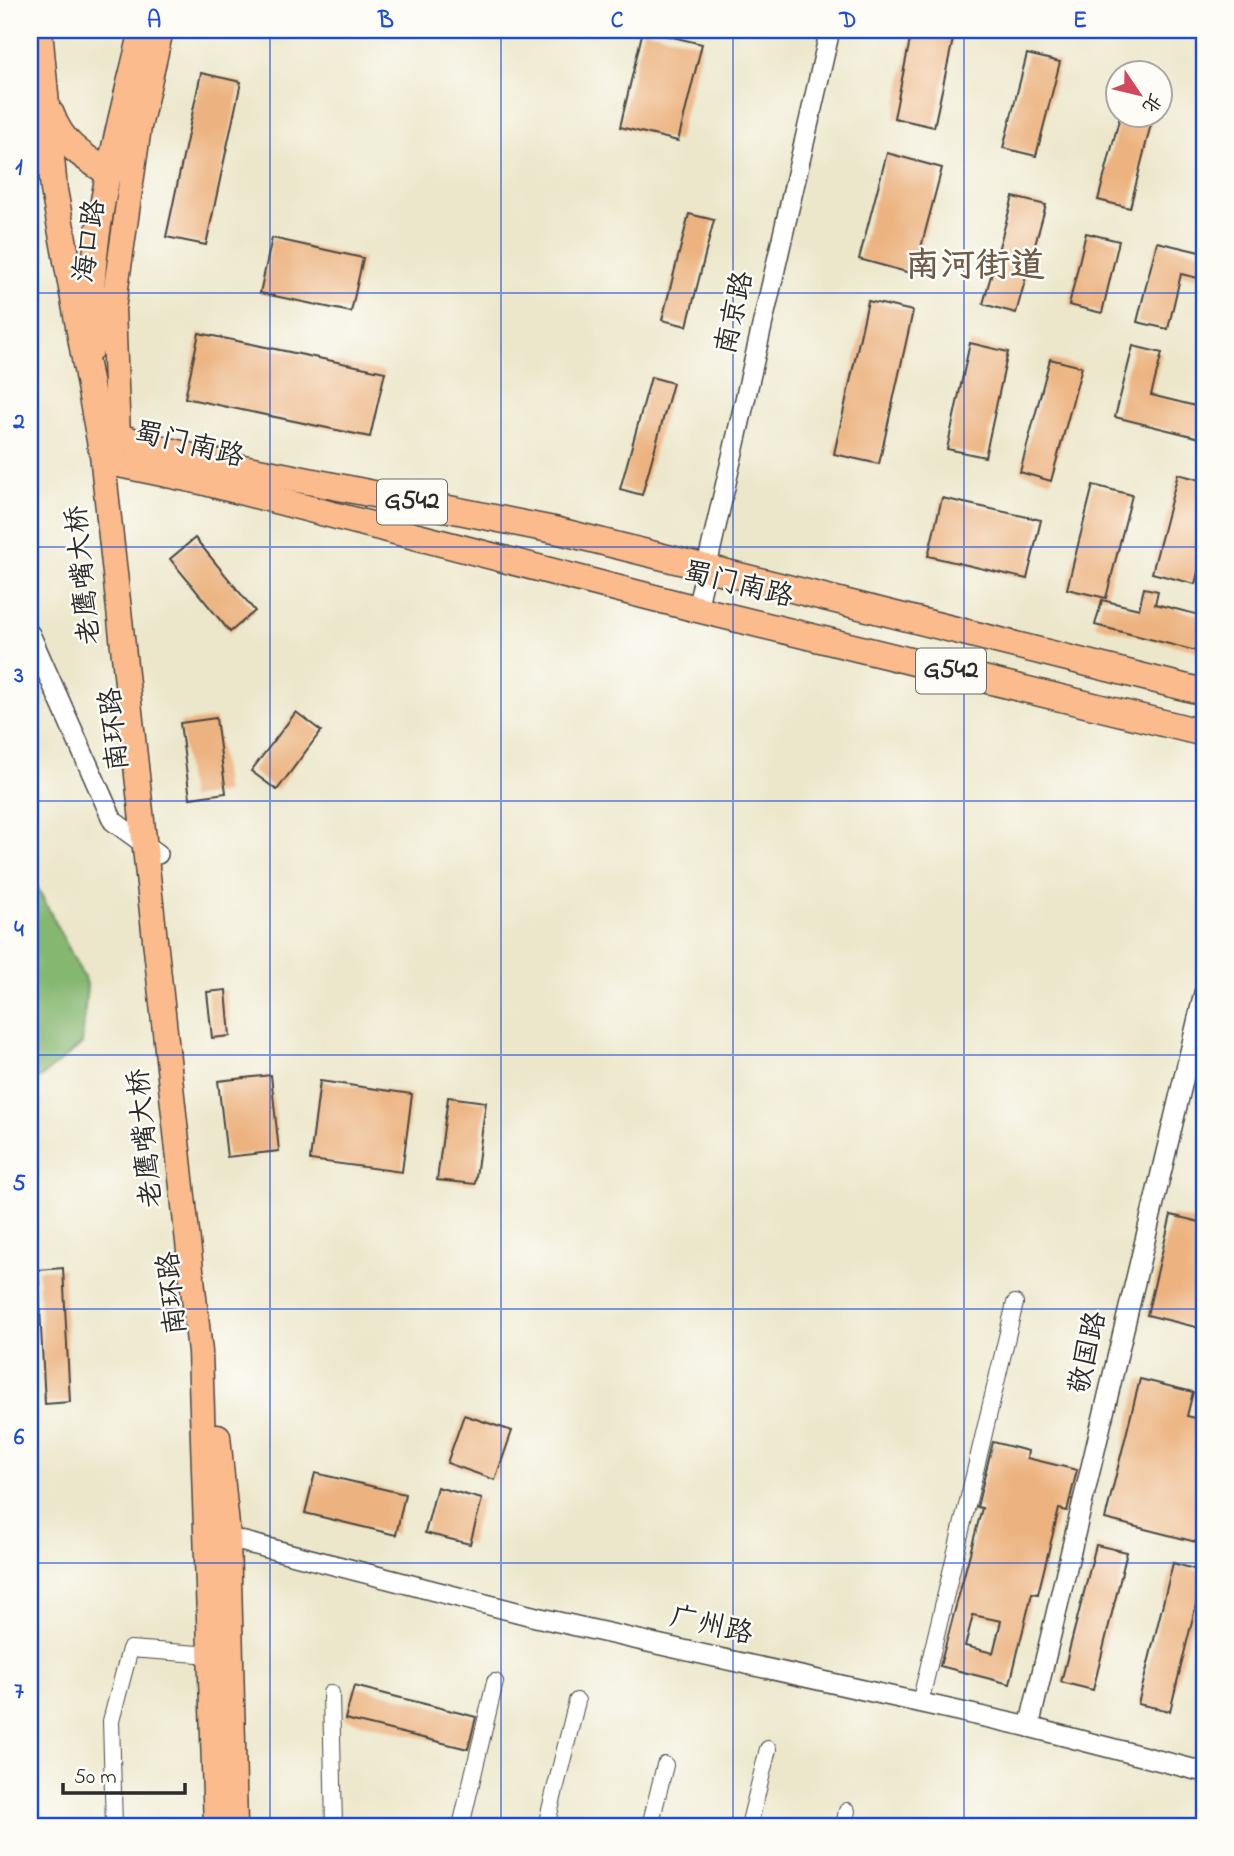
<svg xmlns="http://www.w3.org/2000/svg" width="1234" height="1856" viewBox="0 0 1234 1856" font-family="'Indie Flower','LXGW WenKai TC',sans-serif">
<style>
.forest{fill:#86b771;stroke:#58714e;stroke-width:2}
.building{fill:#ecb380;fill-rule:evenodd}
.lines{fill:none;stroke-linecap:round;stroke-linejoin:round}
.minor-casing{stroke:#484743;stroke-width:18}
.tertiary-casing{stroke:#484743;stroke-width:22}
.primary-casing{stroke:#484743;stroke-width:27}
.trunk-casing{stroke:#484743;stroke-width:29}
.minor{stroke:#fff;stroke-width:16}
.tertiary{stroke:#fff;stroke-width:19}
.primary{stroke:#fbbb8d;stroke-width:24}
.trunk{stroke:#fbbb8d;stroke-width:26}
.grid{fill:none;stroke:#1d4ed8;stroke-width:2;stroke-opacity:0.55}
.labels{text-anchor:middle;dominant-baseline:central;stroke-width:5;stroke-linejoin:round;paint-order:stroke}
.shield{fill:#fdfcf7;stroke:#6a6a68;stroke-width:2}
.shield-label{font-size:26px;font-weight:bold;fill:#2b2b2b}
.street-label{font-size:28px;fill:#2b2b2b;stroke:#fdfcf7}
.district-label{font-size:35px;font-weight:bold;fill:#6f5b49;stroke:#fdfcf7}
.neatline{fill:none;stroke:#1d4ed8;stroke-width:2.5}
.grid-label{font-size:23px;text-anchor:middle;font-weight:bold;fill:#1d4ed8}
</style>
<rect width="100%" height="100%" fill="#fdfcf7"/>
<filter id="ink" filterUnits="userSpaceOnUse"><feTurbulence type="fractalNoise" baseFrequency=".0143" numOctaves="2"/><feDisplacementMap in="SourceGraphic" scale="14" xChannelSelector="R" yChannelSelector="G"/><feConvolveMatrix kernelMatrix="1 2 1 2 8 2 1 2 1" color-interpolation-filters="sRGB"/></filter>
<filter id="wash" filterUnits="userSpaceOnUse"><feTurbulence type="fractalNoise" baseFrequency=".00686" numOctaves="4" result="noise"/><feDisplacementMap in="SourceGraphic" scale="28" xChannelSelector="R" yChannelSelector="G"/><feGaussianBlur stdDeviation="1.57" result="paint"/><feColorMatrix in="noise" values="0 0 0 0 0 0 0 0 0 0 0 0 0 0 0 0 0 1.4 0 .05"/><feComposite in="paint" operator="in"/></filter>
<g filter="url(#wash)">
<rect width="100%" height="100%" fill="#ece7cb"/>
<!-- forest -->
<polygon class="forest" points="30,873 87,984 82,1044 40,1078 30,1082"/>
<g id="blocks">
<!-- building -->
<g class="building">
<polygon points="643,30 702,44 678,141 620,127"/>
<polygon points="912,30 955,30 934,127 894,118"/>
<polygon points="1027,54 1060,62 1036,156 1003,148"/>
<polygon points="201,73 241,82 206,245 166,237"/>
<polygon points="1120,116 1153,116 1130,208 1098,200"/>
<polygon points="887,153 942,168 914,274 859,259"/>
<polygon points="1013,197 1046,205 1016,313 983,304"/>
<polygon points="689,214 714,220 687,326 662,320"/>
<polygon points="1086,233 1119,241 1102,313 1069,305"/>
<polygon points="272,238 363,258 351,312 260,293"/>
<polygon points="1157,242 1204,253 1198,278 1181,274 1168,329 1137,322"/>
<polygon points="868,301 913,311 879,464 834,454"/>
<polygon points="199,333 385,372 370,437 185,398"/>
<polygon points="970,343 1008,352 985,457 947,449"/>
<polygon points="1133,346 1162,353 1151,395 1204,408 1204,439 1115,417"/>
<polygon points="1050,359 1082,367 1051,481 1020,472"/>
<polygon points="651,377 673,383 642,495 620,489"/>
<polygon points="1178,474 1204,481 1204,549 1195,584 1152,573"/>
<polygon points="1093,485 1132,495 1106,598 1067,589"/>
<polygon points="942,498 1041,520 1027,579 928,556"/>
<polygon points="195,538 255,611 230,632 170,559"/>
<polygon points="1144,588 1158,591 1155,604 1204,616 1204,653 1095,625 1102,600 1139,609"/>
<polygon points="296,712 321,731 277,790 251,771"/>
<polygon points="216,718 226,793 190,798 180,723"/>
<polygon points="226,990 230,1036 212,1038 207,992"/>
<polygon points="271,1075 279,1151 227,1157 218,1081"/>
<polygon points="320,1081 412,1094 402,1172 310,1160"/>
<polygon points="448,1097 486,1102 475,1184 437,1180"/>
<polygon points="1171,1215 1204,1223 1204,1311 1200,1328 1147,1315"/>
<polygon points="63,1268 70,1402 45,1404 38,1270"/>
<polygon points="1140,1379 1193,1392 1187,1416 1204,1420 1204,1544 1105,1519"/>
<polygon points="464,1415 512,1431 495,1480 447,1463"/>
<path d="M993,1442l35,9 -1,7 50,12 -10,41 -8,-2 -21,85 -6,-1 -22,91 -70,-18 42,-158 -5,-1zM973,1615l28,6 -8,32 -28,-7z"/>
<polygon points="315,1473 405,1494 396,1535 305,1513"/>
<polygon points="437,1487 482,1499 470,1544 425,1533"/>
<polygon points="1096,1545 1127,1552 1093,1690 1061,1682"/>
<polygon points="1173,1563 1204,1572 1170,1711 1138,1704"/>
<polygon points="354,1686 476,1717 468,1749 345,1719"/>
</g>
</g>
</g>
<g filter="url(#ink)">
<use href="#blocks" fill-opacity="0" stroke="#484743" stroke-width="2"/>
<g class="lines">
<!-- minor casing -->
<g class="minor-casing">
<g id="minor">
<polyline points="331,1693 334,1826"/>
<polyline points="920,1703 1015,1303"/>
<polyline points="114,1826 111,1721 130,1649 212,1655"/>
<polyline points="461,1826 495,1682"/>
<polyline points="546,1826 577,1701"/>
<polyline points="650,1826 665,1765"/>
<polyline points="749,1826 768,1749"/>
<polyline points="844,1826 847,1811"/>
</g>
</g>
<!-- tertiary casing -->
<g class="tertiary-casing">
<g id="tertiary">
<polyline points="697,609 830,30"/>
<polyline points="30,634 113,821 158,854"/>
<polyline points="217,1535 536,1617 1029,1727 1204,1772"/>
<polyline points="1029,1727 1204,993"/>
</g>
</g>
<!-- primary casing -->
<g class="primary-casing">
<g id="primary">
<path d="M92,348c-6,-110 25,-212 50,-318"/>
<polyline points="100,436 200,1352 216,1826"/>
<polyline points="118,437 113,309 139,127 161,30"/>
<polyline points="218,1436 228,1536 235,1826"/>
</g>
</g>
<!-- trunk casing -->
<g class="trunk-casing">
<g id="trunk">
<polyline points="39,30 54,190 101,446"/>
<path d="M51,114c11,31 32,42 58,59"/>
<polyline points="101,446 119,464 201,481 697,609 1204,733"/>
<polyline points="101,446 118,437 203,460 559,531 1204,692"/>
</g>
</g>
<!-- minor -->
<use href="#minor" class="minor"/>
<!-- tertiary -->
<use href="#tertiary" class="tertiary"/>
<!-- primary -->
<use href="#primary" class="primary"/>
<!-- trunk -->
<use href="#trunk" class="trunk"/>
</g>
</g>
<!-- grid -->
<path class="grid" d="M270,30v1796M501,30v1796M733,30v1796M964,30v1796M30,293h1174M30,547h1174M30,801h1174M30,1055h1174M30,1309h1174M30,1563h1174"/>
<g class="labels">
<!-- shield labels -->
<g class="shield">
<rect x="377" y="479.5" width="70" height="45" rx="5"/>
<rect x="916" y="648.5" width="70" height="45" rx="5"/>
</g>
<g class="shield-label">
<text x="412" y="502">G542</text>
<text x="951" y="671">G542</text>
</g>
<!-- street labels -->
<g class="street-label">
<text transform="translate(91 241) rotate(-82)">海口路</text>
<text transform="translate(736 313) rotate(-77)">南京路</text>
<text transform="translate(189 446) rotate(14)">蜀门南路</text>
<text transform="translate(85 575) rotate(-96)">老鹰嘴大桥</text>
<text transform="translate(738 586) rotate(14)">蜀门南路</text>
<text transform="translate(116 729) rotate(-96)">南环路</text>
<text transform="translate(147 1138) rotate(-96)">老鹰嘴大桥</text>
<text transform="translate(174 1293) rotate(-96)">南环路</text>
<text transform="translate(1089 1353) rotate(-77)">敬国路</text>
<text transform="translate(711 1627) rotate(13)">广州路</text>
</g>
<!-- district labels -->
<g class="district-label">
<text x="975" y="267">南河街道</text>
</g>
</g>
<!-- margin -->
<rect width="1234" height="1856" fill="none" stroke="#fdfcf7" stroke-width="77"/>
<!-- north arrow -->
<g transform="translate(1139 94) rotate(125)"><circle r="33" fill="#fdfcf7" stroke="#a9a8a5" stroke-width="2"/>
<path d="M0-5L12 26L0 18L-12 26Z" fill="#d1495b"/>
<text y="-10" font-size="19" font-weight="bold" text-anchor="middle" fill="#2b2b2b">北</text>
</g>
<!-- scale -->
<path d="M63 1783v10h122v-10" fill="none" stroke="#2b2b2b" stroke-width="3.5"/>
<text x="74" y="1783" font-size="21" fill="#2b2b2b" stroke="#fdfcf7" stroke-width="5" paint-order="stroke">50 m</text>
<rect x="38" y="38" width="1158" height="1780" class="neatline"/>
<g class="grid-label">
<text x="154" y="27">A</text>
<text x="386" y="27">B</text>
<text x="617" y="27">C</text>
<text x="848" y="27">D</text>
<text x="1080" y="27">E</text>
<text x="19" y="174">1</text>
<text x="19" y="428">2</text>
<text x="19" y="682">3</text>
<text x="19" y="936">4</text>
<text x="19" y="1190">5</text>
<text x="19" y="1444">6</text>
<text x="19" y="1698">7</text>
</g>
</svg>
